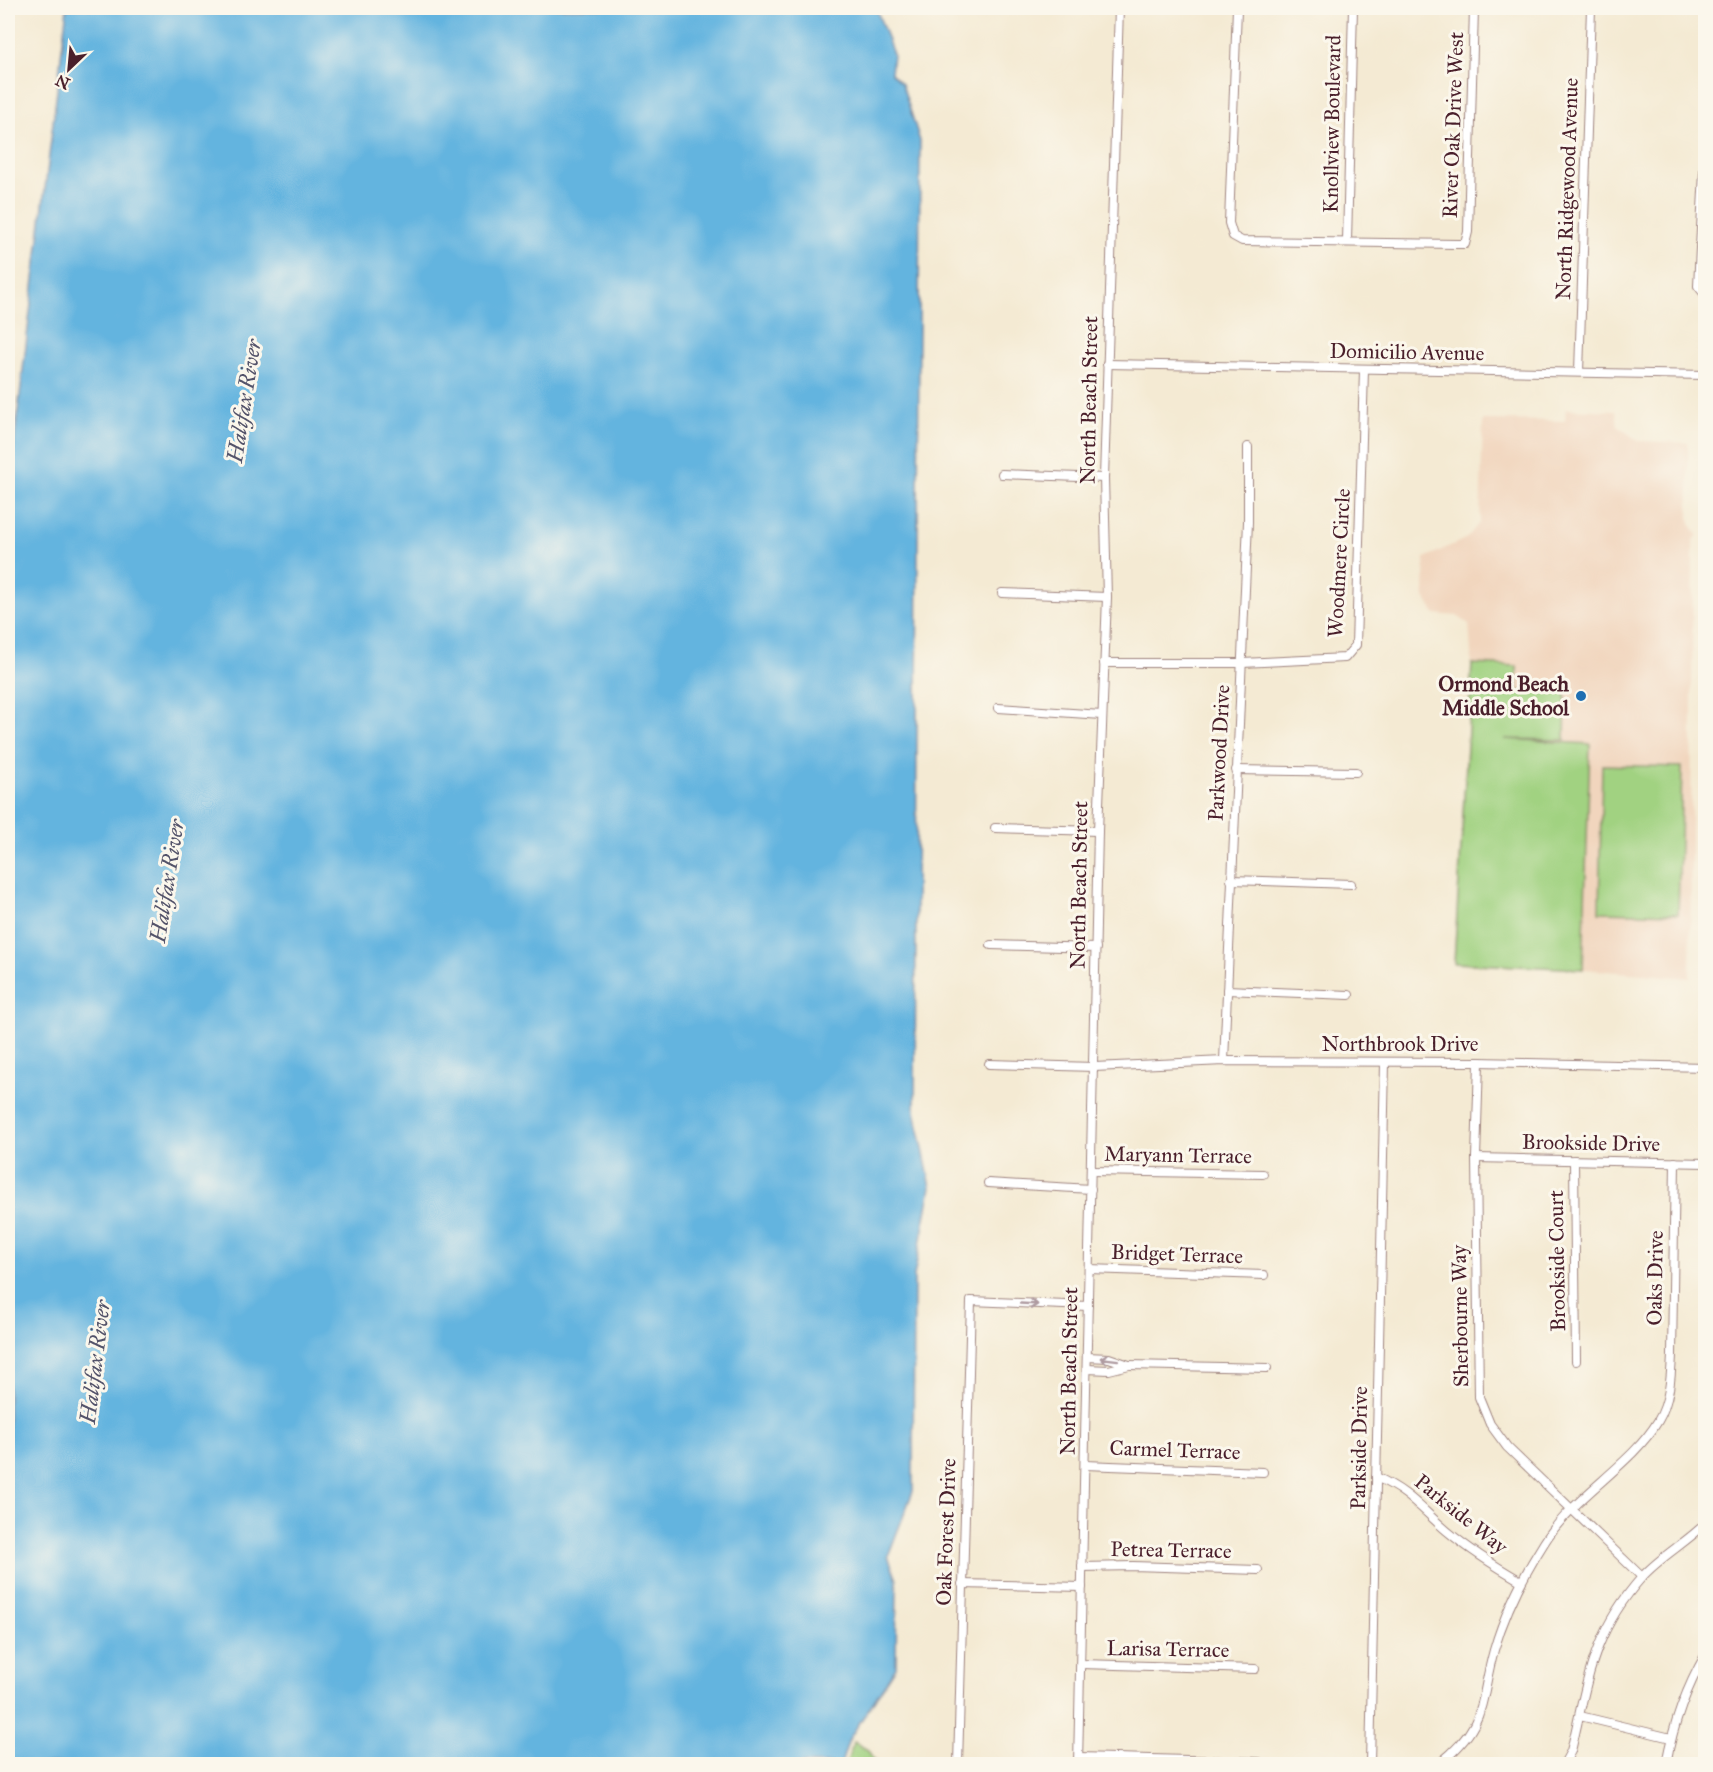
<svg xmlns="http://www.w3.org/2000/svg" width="1713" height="1772" viewBox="0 0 1713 1772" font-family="'IM FELL Great Primer',serif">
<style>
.built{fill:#f1d5bd}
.green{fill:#a1d281;stroke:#767856;stroke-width:1.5}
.water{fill:#64b4df;stroke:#576a85;stroke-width:1.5}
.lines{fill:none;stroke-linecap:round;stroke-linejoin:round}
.minor-casing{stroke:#9f847f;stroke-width:10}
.minor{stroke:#fff;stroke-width:8}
.oneway{stroke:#ae9aa0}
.poi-dot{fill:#1f6fb2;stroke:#fbf7ec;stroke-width:2}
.labels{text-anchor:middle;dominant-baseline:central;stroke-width:6;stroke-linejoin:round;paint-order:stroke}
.street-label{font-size:21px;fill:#4a1f2b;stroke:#fbf7ec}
.poi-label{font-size:21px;font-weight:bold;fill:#4a1f2b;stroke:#fbf7ec;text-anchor:end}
.water-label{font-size:22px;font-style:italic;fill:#53536a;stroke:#fbf7ec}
</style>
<rect width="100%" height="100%" fill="#fbf7ec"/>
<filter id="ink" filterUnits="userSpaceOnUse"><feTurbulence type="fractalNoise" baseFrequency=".0167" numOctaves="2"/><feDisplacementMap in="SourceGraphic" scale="12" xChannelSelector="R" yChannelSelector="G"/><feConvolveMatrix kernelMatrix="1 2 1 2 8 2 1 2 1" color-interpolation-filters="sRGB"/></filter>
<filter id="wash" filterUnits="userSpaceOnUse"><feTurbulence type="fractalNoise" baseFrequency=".008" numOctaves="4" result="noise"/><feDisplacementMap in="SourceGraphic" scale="24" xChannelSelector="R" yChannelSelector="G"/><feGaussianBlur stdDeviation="1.35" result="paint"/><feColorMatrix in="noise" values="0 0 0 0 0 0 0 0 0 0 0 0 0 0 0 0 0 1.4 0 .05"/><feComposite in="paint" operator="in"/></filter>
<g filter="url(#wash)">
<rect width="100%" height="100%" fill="#f4ead3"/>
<!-- built -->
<polygon class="built" points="1566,409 1616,411 1618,426 1638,441 1688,443 1689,518 1690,524 1698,535 1693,540 1690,978 1583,969 1454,963 1470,737 1472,664 1469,624 1457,616 1435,614 1424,596 1425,558 1467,538 1480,522 1483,420 1565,421"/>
<!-- green -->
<g class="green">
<polygon points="1472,664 1517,666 1517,691 1566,692 1565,740 1505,739 1590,744 1583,969 1454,963"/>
<polygon points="1602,765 1682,767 1678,914 1599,912"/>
<polygon points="854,1742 868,1750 875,1764 846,1764"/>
</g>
<!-- water -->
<polygon class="water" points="67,8 876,8 893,54 891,73 902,84 920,141 915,1111 931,1187 914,1276 913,1491 888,1556 897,1580 896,1667 849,1739 841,1764 8,1764 8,493"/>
</g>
<g filter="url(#ink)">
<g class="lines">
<!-- minor casing -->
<g class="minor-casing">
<g id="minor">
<polyline points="1237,8 1229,223 1233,236 1242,241 1457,244 1465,244 1468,232 1474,8"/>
<polyline points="1706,134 1698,286 1706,296"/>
<polyline points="1347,241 1353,8"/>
<polyline points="1107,364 1706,375"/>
<polyline points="1579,372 1591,8"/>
<polyline points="1002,474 1104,478"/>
<polyline points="1002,593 1107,597"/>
<polyline points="1104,663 1242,663 1345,658 1356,645 1364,370"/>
<polyline points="998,708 1102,715"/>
<polyline points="1236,770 1356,772"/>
<polyline points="995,828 1098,831"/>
<polyline points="1231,880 1351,884"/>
<polyline points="991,945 1096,948"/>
<polyline points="1227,990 1349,995"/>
<polyline points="1224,1061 1248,522 1248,447"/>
<polyline points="1479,1062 1476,1158 1479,1397 1490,1424 1507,1447 1642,1577"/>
<polyline points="989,1064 1094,1067 1224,1061 1479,1062 1706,1067"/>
<polyline points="1476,1158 1706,1163"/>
<polyline points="1574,1160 1576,1361"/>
<polyline points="1092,1171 1263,1174"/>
<polyline points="988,1183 1091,1189"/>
<polyline points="1089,1269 1264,1275"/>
<polyline points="1129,1365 1267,1368"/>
<polyline points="1087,1369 1109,1370 1129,1365 1109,1358 1087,1357"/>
<polyline points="1085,1465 1263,1472"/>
<path d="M1376,1477c34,15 44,31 71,54 23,19 48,35 74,50"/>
<polyline points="1082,1567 1133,1566 1258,1570"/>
<polyline points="962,1584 1082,1587"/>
<polyline points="1081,1664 1255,1669"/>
<polyline points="1580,1716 1671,1738"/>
<polyline points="1079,1757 1259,1762"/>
<polyline points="958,1764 971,1301 1088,1306"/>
<polyline points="1078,1764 1098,831 1107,597 1104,478 1119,8"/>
<polyline points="1370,1764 1385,1063"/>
<path d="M1439,1764c49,-39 40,-60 55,-114 11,-38 29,-74 50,-107 29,-47 88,-78 114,-122 12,-20 13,-44 14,-66l3,-193"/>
<path d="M1564,1764l7,-13c17,-71 20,-116 71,-174 19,-21 44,-34 64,-54"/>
<path d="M1666,1764c7,-38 20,-76 40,-110"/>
</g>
</g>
<!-- minor -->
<use href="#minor" class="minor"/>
</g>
<!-- one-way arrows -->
<defs><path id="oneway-shaft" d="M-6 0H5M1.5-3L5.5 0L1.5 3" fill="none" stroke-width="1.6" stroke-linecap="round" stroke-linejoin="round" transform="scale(1.5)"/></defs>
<g class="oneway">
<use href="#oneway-shaft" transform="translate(1029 1304) rotate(3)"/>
<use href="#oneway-shaft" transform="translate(1109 1359) rotate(-173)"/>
</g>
</g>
<!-- markers -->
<circle class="poi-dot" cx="1581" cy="696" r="6"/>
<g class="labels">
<!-- street labels -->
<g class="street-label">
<text transform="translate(1332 124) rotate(-89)">Knollview Boulevard</text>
<text transform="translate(1453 125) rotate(-88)">River Oak Drive West</text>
<text transform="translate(1567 189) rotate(-88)">North Ridgewood Avenue</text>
<text transform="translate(1407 352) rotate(1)">Domicilio Avenue</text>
<text transform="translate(1089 400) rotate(-89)">North Beach Street</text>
<text transform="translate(1339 563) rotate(-87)">Woodmere Circle</text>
<text transform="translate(1219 753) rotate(-87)">Parkwood Drive</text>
<text transform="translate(1079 885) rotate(-89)">North Beach Street</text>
<text x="1400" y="1044">Northbrook Drive</text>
<text transform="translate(1591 1143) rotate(1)">Brookside Drive</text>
<text transform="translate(1178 1155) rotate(1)">Maryann Terrace</text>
<text transform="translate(1177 1254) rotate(2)">Bridget Terrace</text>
<text transform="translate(1557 1261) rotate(-91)">Brookside Court</text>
<text transform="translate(1655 1278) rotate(-89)">Oaks Drive</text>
<text transform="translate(1460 1316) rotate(-91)">Sherbourne Way</text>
<text transform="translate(1069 1371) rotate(-89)">North Beach Street</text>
<text transform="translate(1359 1448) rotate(-89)">Parkside Drive</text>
<text transform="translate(1175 1450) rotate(2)">Carmel Terrace</text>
<text transform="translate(1461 1514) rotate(39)">Parkside Way</text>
<text transform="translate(946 1532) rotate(-88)">Oak Forest Drive</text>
<text transform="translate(1171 1550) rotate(1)">Petrea Terrace</text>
<text transform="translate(1168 1649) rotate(1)">Larisa Terrace</text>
</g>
<!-- poi labels -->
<g class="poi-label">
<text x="1569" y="684">Ormond Beach<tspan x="1569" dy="24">Middle School</tspan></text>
</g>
<!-- water labels -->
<g class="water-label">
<text transform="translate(244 401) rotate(-81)">Halifax River</text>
<text transform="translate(167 881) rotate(-81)">Halifax River</text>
<text transform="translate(95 1362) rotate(-83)">Halifax River</text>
</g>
</g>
<!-- margin -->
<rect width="1713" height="1772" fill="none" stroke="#fbf7ec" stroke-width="30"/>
<!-- north arrow -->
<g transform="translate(69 69) rotate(206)" stroke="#fbf7ec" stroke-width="4.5" paint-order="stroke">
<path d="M0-4.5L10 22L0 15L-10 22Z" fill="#4a1f2b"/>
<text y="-9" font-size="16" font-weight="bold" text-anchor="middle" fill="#4a1f2b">N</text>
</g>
</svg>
